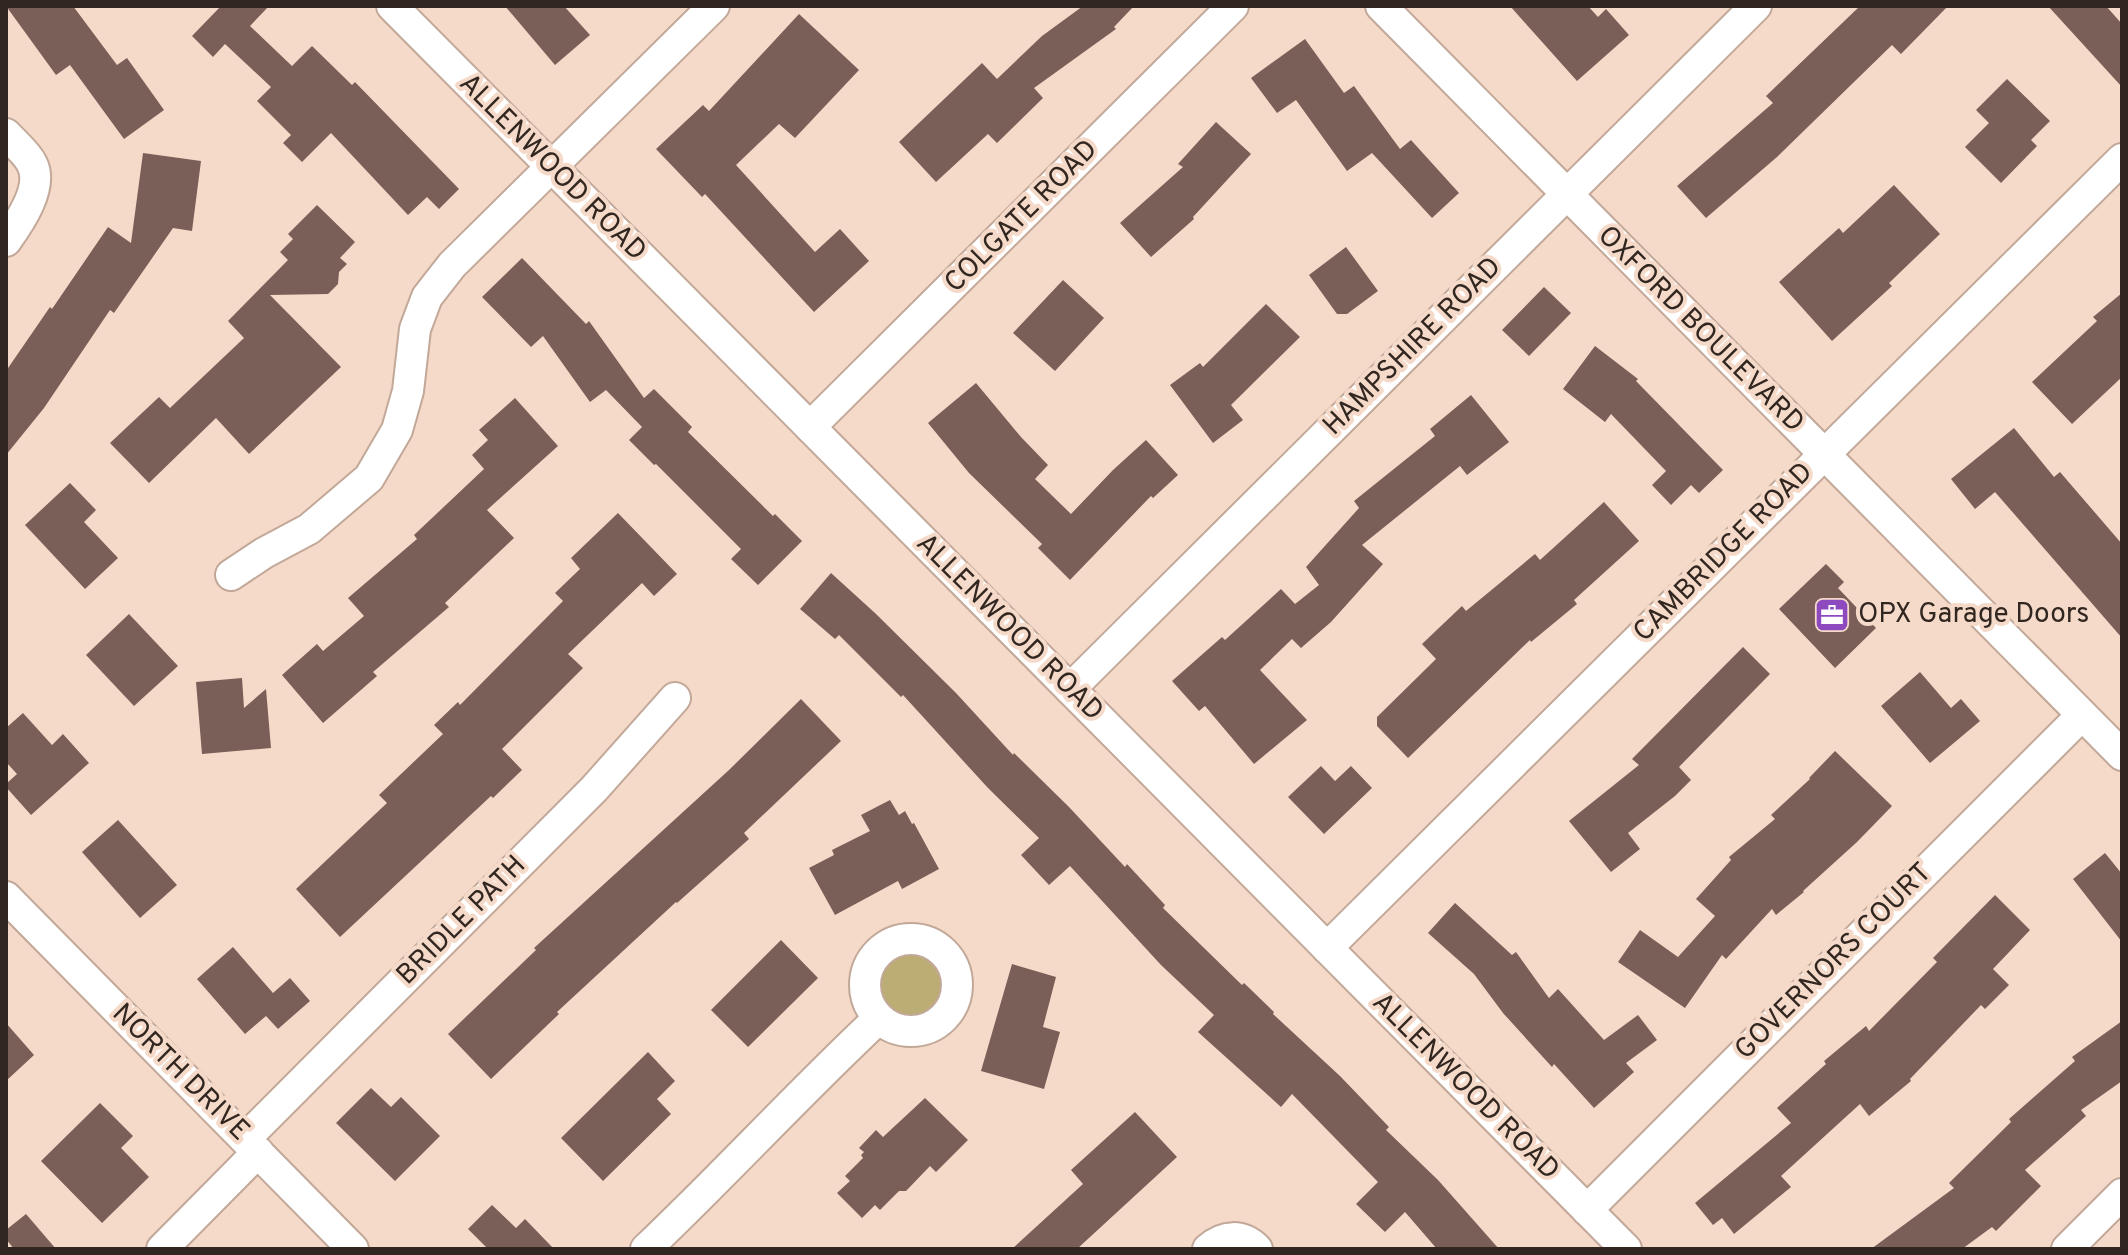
<svg xmlns="http://www.w3.org/2000/svg" width="2128" height="1255" viewBox="0 0 2128 1255" font-family="Overpass,sans-serif">
<style>
.green{fill:#bcad75}
.building{fill:#7a5f59}
.lines{fill:none;stroke-linecap:round;stroke-linejoin:round}
.street-casing{stroke:#c2a898;stroke-width:34}
.street{stroke:#fff;stroke-width:30}
.labels{text-anchor:middle;dominant-baseline:central;stroke-width:8;stroke-linejoin:round;paint-order:stroke}
.street-label{font-size:28px;fill:#312720;stroke:#f5dac9}
.poi-label{font-size:28px;fill:#312720;stroke:#f5dac9;text-anchor:start}
</style>
<rect width="100%" height="100%" fill="#f5dac9"/>
<!-- green -->
<circle class="green" cx="911" cy="985" r="46"/>
<!-- building -->
<g class="building">
<polygon points="6,6 73,6 117,65 127,58 164,110 124,139 70,65 56,75"/>
<polygon points="221,6 269,6 250,26 292,66 312,46 352,85 355,82 459,189 439,209 427,197 408,215 331,133 302,162 283,143 291,135 257,101 271,87 225,44 213,57 192,36"/>
<polygon points="505,6 564,6 590,35 555,65"/>
<polygon points="1083,6 1134,6 1114,27 1116,29 1034,88 1043,98 997,143 988,134 936,182 899,142 982,63 997,79 1042,36"/>
<polygon points="1510,6 1588,6 1598,17 1606,9 1629,35 1577,81"/>
<polygon points="1860,6 1948,6 1901,54 1892,45 1777,157 1706,218 1677,186 1773,103 1766,96"/>
<polygon points="2048,6 2106,6 2122,24 2122,87"/>
<polygon points="799,14 859,70 795,138 779,124 736,165 815,252 840,229 869,261 814,312 705,194 702,197 656,149 703,105 709,111"/>
<polygon points="1305,39 1344,93 1354,86 1400,149 1411,140 1459,193 1432,218 1372,153 1347,171 1296,100 1277,113 1251,78"/>
<polygon points="2007,79 2050,121 2031,140 2037,146 2001,183 1965,147 1989,123 1976,110"/>
<polygon points="1216,122 1251,154 1193,217 1194,219 1151,257 1120,223 1183,167 1178,164"/>
<polygon points="143,153 201,161 192,231 173,228 114,313 110,310 44,408 6,455 6,371 50,307 52,309 108,227 131,243"/>
<polygon points="1894,185 1940,234 1889,283 1892,286 1832,341 1779,282 1839,228 1843,233"/>
<polygon points="317,205 355,242 340,258 347,264 339,272 338,284 328,294 270,295 341,367 249,454 216,418 149,483 110,443 159,397 170,408 244,338 228,321 288,260 280,252 293,239 288,234"/>
<polygon points="1346,247 1378,291 1347,314 1337,314 1309,275"/>
<polygon points="522,258 586,324 589,321 644,398 654,389 692,427 688,432 773,516 775,514 802,541 758,585 731,559 741,549 656,464 654,465 629,440 642,427 606,390 590,402 543,336 531,347 482,297"/>
<polygon points="1063,280 1104,318 1055,371 1013,333"/>
<polygon points="1544,287 1571,313 1529,356 1502,330"/>
<polygon points="2122,293 2122,377 2072,424 2032,382 2097,321 2093,317"/>
<polygon points="1266,304 1300,337 1231,405 1243,420 1213,443 1170,385 1200,363 1203,367"/>
<polygon points="1595,346 1638,379 1636,381 1723,470 1699,493 1691,485 1671,505 1652,485 1666,471 1611,414 1605,422 1563,389"/>
<polygon points="976,383 1021,437 1048,465 1035,479 1071,514 1113,470 1146,440 1178,475 1153,498 1151,496 1070,580 1038,548 1042,544 969,473 928,423"/>
<polygon points="1471,395 1509,442 1467,475 1460,466 1362,545 1383,564 1331,622 1301,648 1292,639 1260,670 1307,720 1254,764 1205,706 1199,711 1172,681 1222,637 1225,640 1281,589 1295,604 1319,585 1306,567 1359,508 1354,501 1435,436 1430,429"/>
<polygon points="515,398 558,446 487,510 514,538 445,603 449,607 373,672 377,676 323,723 282,675 317,644 323,651 364,616 348,598 417,539 414,535 484,469 472,455 488,440 479,430"/>
<polygon points="2014,428 2054,477 2060,472 2122,544 2122,638 1995,492 1975,509 1951,479"/>
<polygon points="70,483 96,510 84,522 118,558 85,589 25,525"/>
<polygon points="1604,502 1639,541 1574,600 1577,604 1531,642 1530,640 1408,758 1377,726 1377,717 1436,659 1422,644 1462,606 1466,611 1535,554 1540,560"/>
<polygon points="618,513 677,574 654,596 642,583 568,654 583,668 502,749 522,770 493,798 491,796 340,937 296,889 387,803 379,795 443,734 434,725 458,702 460,705 563,601 555,593 580,569 571,558"/>
<polygon points="1826,564 1844,582 1838,588 1876,628 1835,668 1779,609"/>
<polygon points="831,573 875,613 956,693 1013,755 1014,753 1069,807 1125,867 1127,864 1165,905 1163,908 1242,985 1244,983 1274,1012 1273,1014 1340,1076 1389,1127 1386,1130 1438,1180 1499,1249 1437,1249 1405,1212 1385,1232 1356,1204 1378,1182 1292,1094 1281,1107 1198,1032 1214,1015 1161,965 1070,866 1049,885 1021,855 1039,838 988,788 903,695 901,697 839,635 835,639 800,609"/>
<polygon points="129,614 178,666 134,706 86,655"/>
<polygon points="1743,647 1770,674 1679,767 1691,780 1675,796 1628,833 1640,849 1611,872 1569,821 1639,765 1632,759"/>
<polygon points="1920,672 1951,708 1961,699 1980,721 1930,763 1881,706"/>
<polygon points="242,678 244,708 266,689 271,748 202,754 196,682"/>
<polygon points="801,699 841,741 744,833 749,839 677,903 676,902 557,1012 559,1014 491,1079 448,1034 536,950 534,948 729,770"/>
<polygon points="23,713 52,745 63,734 89,763 31,815 6,787 6,784 17,774 6,762 6,728"/>
<polygon points="1835,751 1892,806 1857,842 1803,891 1804,892 1776,915 1772,909 1726,959 1722,955 1685,1008 1618,962 1640,930 1678,957 1715,916 1696,899 1731,860 1729,857 1775,819 1771,815 1810,779 1809,778"/>
<polygon points="1321,766 1335,781 1351,766 1372,788 1324,834 1288,797"/>
<polygon points="890,800 899,815 905,811 912,824 914,823 939,869 902,889 898,881 835,915 809,868 834,855 832,850 870,831 861,815"/>
<polygon points="118,820 177,885 140,918 82,852"/>
<polygon points="2105,853 2122,874 2122,942 2073,879"/>
<polygon points="1995,895 2030,930 1993,969 2009,985 1985,1009 1981,1005 1910,1079 1911,1081 1869,1116 1860,1104 1781,1176 1791,1187 1734,1234 1722,1218 1713,1225 1695,1203 1791,1123 1777,1108 1826,1064 1824,1061 1866,1026 1869,1031 1937,962 1933,958"/>
<polygon points="1455,903 1512,955 1516,952 1549,998 1558,989 1604,1040 1638,1015 1657,1040 1626,1063 1634,1072 1594,1108 1554,1064 1552,1067 1503,1013 1474,974 1428,933"/>
<polygon points="781,940 818,978 748,1047 711,1010"/>
<polygon points="233,947 273,993 290,978 310,1001 278,1029 266,1016 245,1034 197,979"/>
<polygon points="1012,964 1056,977 1043,1027 1060,1032 1044,1089 981,1071"/>
<polygon points="2122,1021 2122,1081 2081,1110 2086,1116 2025,1170 2041,1186 1996,1231 1992,1227 1962,1249 1871,1249 1954,1188 1949,1183 2011,1122 2009,1119 2075,1061 2072,1057"/>
<polygon points="6,1023 34,1055 6,1081"/>
<polygon points="648,1052 675,1081 657,1099 671,1114 603,1181 561,1138"/>
<polygon points="371,1088 391,1107 401,1097 440,1136 395,1181 336,1123"/>
<polygon points="925,1098 968,1140 936,1172 930,1166 906,1191 899,1191 880,1210 875,1205 862,1218 837,1193 850,1181 845,1176 863,1158 861,1155 864,1152 859,1148 876,1130 883,1137"/>
<polygon points="100,1103 133,1136 121,1148 149,1177 102,1223 41,1161"/>
<polygon points="1135,1112 1177,1157 1077,1249 1012,1249 1083,1184 1071,1170"/>
<polygon points="492,1205 516,1228 525,1219 554,1249 488,1249 468,1229"/>
<polygon points="26,1214 56,1249 14,1249 6,1239 6,1230"/>
</g>
<g class="lines">
<!-- street casing -->
<g class="street-casing">
<g id="street">
<polyline points="392,6 1626,1249"/>
<polyline points="1381,6 2122,755"/>
<path d="M6,134c8,9 21,19 26,30 12,23 -13,59 -26,77"/>
<polyline points="810,427 1233,6"/>
<polyline points="231,575 264,553 309,529 369,478 397,430 408,391 415,329 427,297 452,265 714,6"/>
<polyline points="1070,689 1756,6"/>
<polyline points="6,897 353,1249"/>
<circle cx="911" cy="985" r="46"/>
<polyline points="1327,948 2122,159"/>
<polyline points="245,1139 594,789 675,698"/>
<polyline points="1587,1210 2082,715"/>
<polyline points="162,1249 258,1152"/>
<path d="M646,1249c79,-75 153,-156 232,-230"/>
<path d="M1208,1249c16,-14 34,-15 49,0"/>
<polyline points="2067,1249 2122,1194"/>
</g>
</g>
<!-- street -->
<use href="#street" class="street"/>
</g>
<!-- icons -->
<defs>
<g id="office-square" transform="scale(1.8)"><rect x="-9" y="-9" width="18" height="18" rx="4" fill="#8d4abf" stroke="#f5dac9"/><path d="M-6-3h4V-5.5h4V-3h4V5H-6ZM-1-4.5V-3h2v-1.5ZM-6 0V1H6V0Z" fill="#fff"/></g>
</defs>
<g fill-rule="evenodd">
<use href="#office-square" x="1832" y="615"/>
</g>
<g class="labels">
<!-- street labels -->
<g class="street-label">
<text transform="translate(552 168) rotate(45)">ALLENWOOD ROAD</text>
<text transform="translate(1022 217) rotate(-45)">COLGATE ROAD</text>
<text transform="translate(1700 330) rotate(45)">OXFORD BOULEVARD</text>
<text transform="translate(1413 347) rotate(-45)">HAMPSHIRE ROAD</text>
<text transform="translate(1724 553) rotate(-45)">CAMBRIDGE ROAD</text>
<text transform="translate(1009 628) rotate(45)">ALLENWOOD ROAD</text>
<text transform="translate(462 921) rotate(-45)">BRIDLE PATH</text>
<text transform="translate(1834 962) rotate(-45)">GOVERNORS COURT</text>
<text transform="translate(180 1073) rotate(45)">NORTH DRIVE</text>
<text transform="translate(1465 1087) rotate(45)">ALLENWOOD ROAD</text>
</g>
<!-- poi labels -->
<g class="poi-label">
<text x="1858" y="615">OPX Garage Doors</text>
</g>
</g>
<!-- border -->
<rect width="2128" height="1255" fill="none" stroke="#312720" stroke-width="16"/>
</svg>
